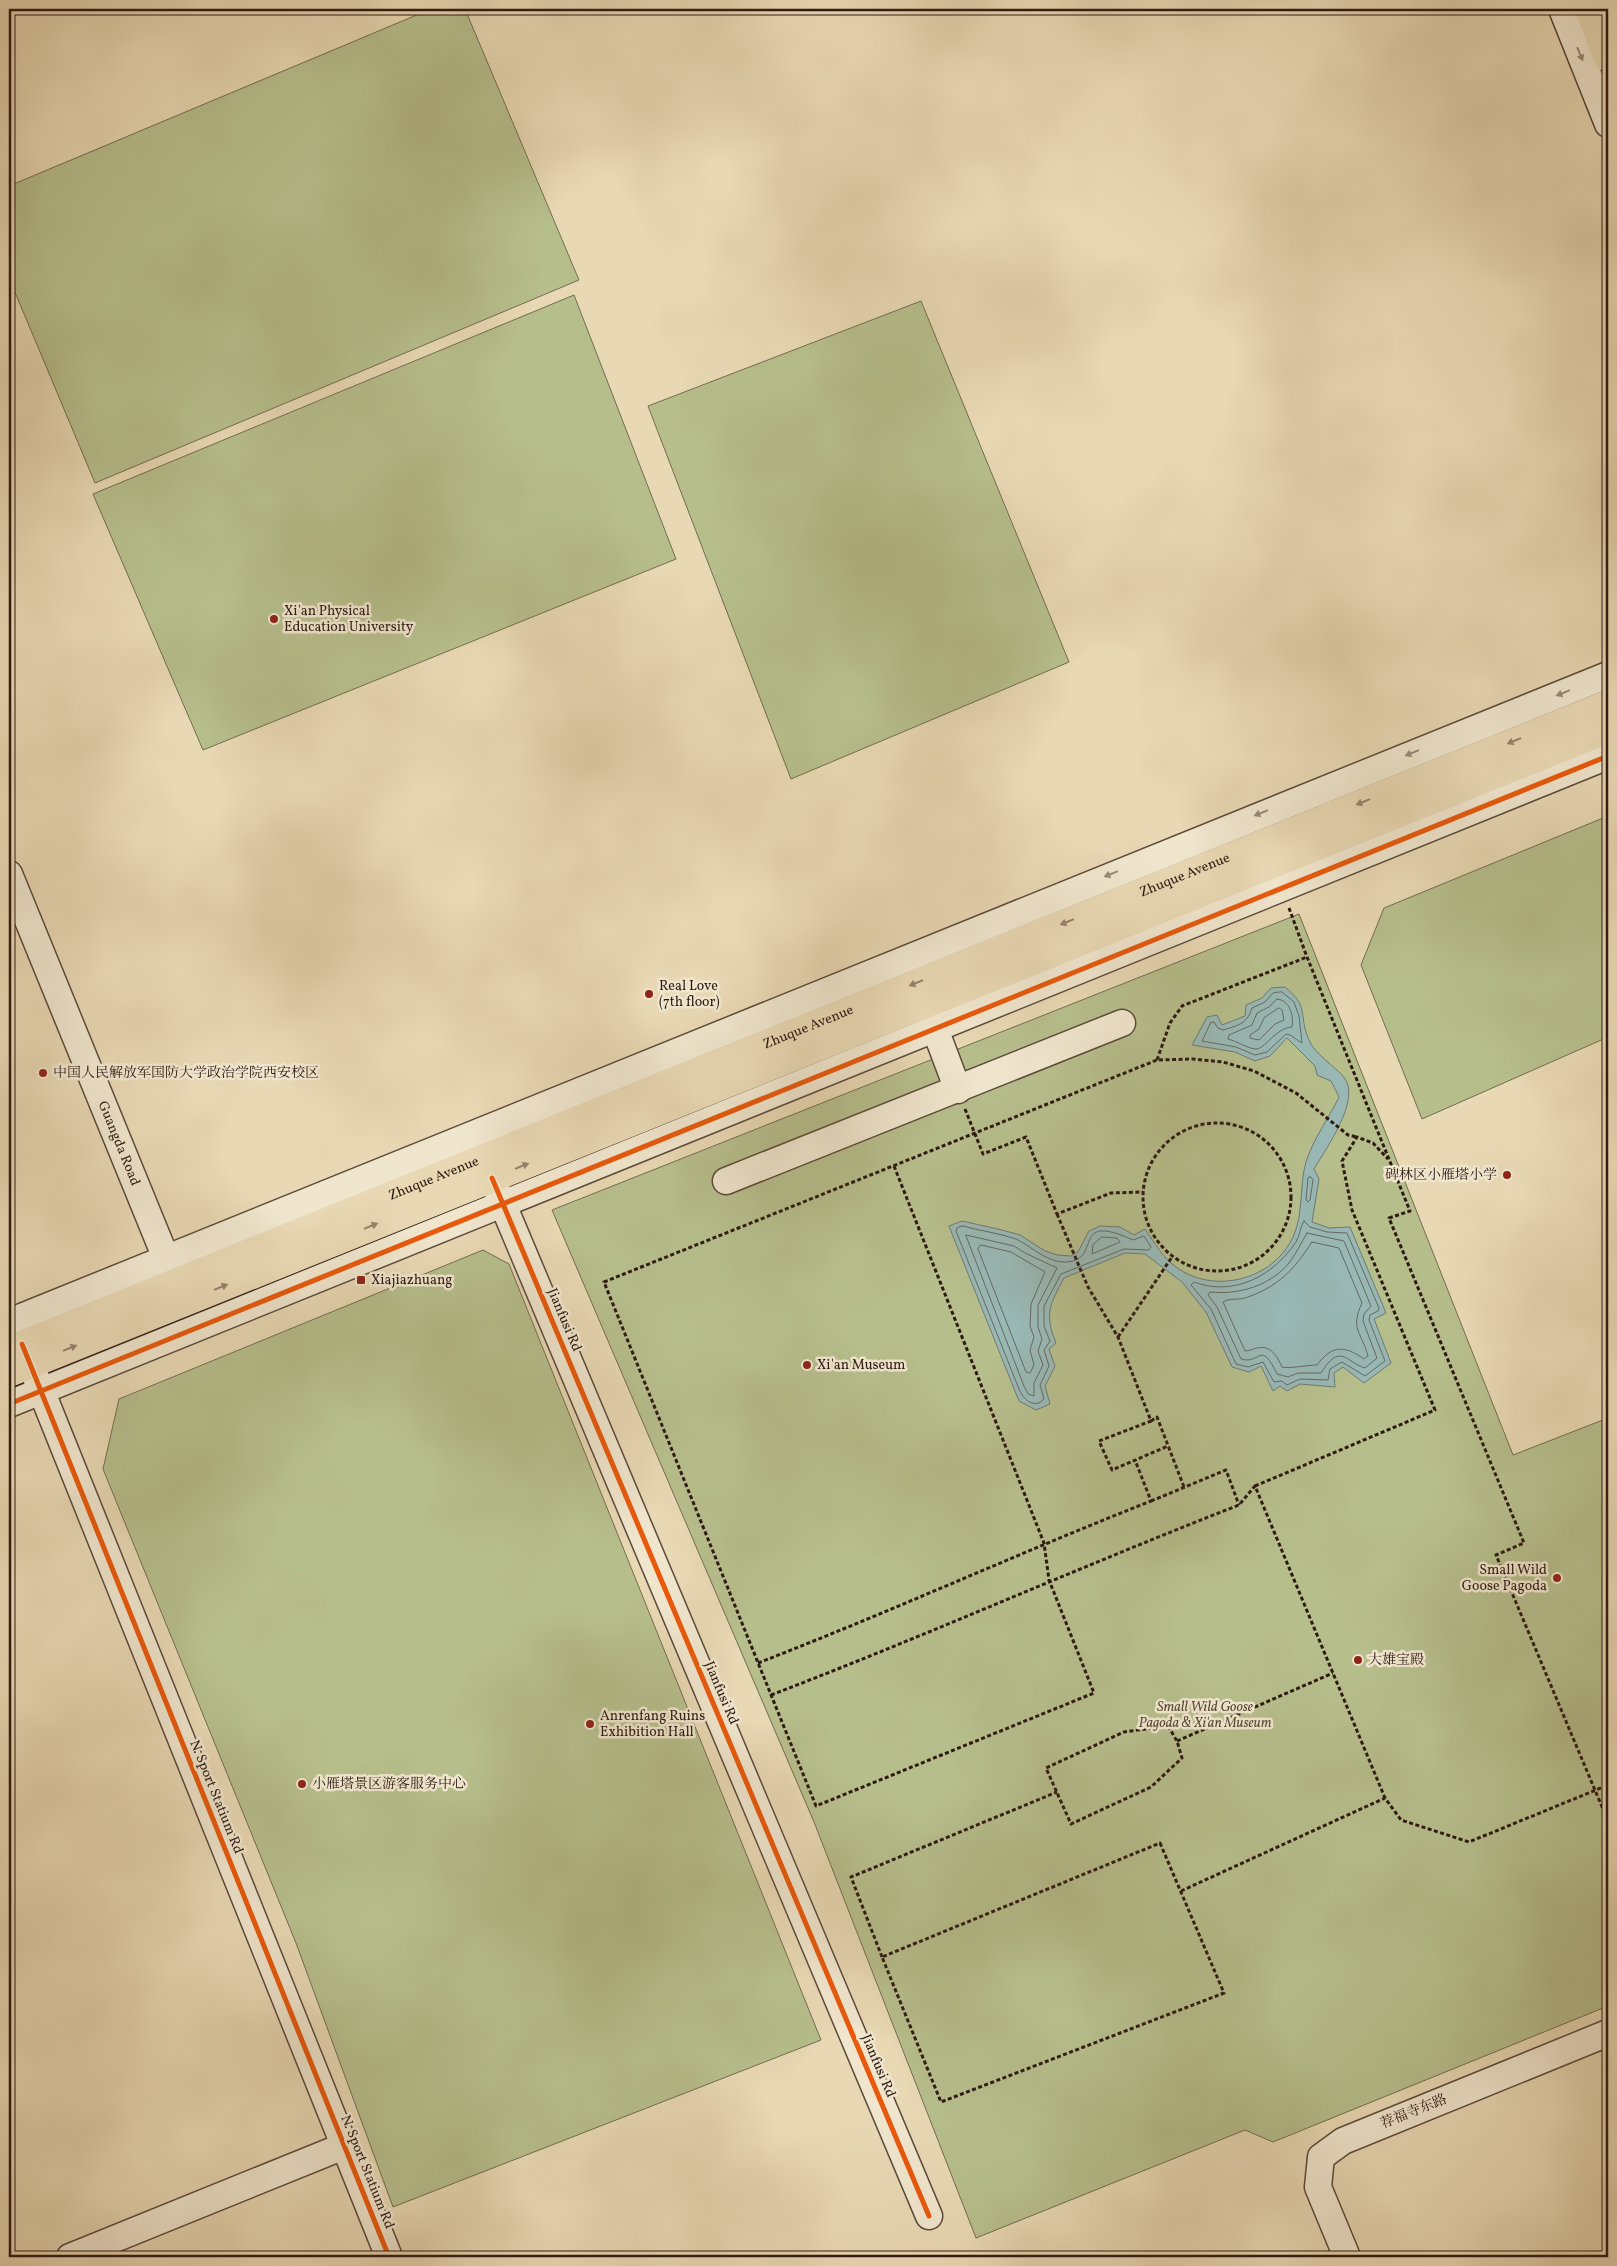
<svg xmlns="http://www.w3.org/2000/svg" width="1617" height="2266" viewBox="0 0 1617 2266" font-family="Vollkorn,'Noto Serif SC',serif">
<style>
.green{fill:#b6be8c;stroke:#726c50}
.water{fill:#99b8b4;stroke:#6e7974}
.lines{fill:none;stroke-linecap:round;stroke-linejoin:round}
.shore{stroke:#646964;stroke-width:1}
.minor-casing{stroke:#5c4a3b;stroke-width:29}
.major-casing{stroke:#2e1a13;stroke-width:30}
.path{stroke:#2e1a13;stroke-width:3;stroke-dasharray:4 2.5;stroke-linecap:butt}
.minor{stroke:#f0e6ce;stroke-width:26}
.major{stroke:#e8d8b3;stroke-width:28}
.cycleway-casing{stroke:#f0e6ce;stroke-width:8}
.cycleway{stroke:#e8590c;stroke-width:5}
.oneway{fill:#998a7a}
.oneway2{fill:#94826b}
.poi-dot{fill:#8f2418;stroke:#f0e6ce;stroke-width:2}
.labels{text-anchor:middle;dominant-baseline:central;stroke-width:5;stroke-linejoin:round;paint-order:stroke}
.poi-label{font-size:14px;fill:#2e1a13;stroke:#f0e6ce;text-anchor:start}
.street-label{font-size:14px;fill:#2e1a13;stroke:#f0e6ce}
.park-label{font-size:14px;font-style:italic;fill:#574b37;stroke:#f0e6ce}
</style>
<rect width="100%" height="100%" fill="#e8d8b3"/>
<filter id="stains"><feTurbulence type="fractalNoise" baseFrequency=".004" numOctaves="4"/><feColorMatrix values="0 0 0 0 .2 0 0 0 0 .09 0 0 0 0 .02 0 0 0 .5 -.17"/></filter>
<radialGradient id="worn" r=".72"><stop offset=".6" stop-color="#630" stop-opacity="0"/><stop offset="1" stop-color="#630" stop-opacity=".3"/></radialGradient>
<!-- green -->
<g class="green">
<polygon points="431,9 465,9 579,280 95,483 9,278 9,186"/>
<polygon points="574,295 676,559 203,750 93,494"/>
<polygon points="921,301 1069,662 791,779 648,406"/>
<polygon points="1608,816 1608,1037 1422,1119 1361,965 1384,908"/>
<polygon points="1299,914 1513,1455 1608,1418 1608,2006 1273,2142 1245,2130 976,2238 814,1822 552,1210"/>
<polygon points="483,1250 509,1264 821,2040 393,2207 296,1943 103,1469 119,1399"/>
</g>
<!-- water -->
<path class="water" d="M1285,987c25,20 13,29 24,53 6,14 24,25 34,36 20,22 -17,72 -29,93l5,10 -7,43 17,6 21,-1 36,86 -12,6 17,44 -27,20 -21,-16 -9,6 1,14 -35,-3 -13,7 -7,-5 -7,5 -12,-25 -12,6 -17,-5 -26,-55 -24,-30 -37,-28 -20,-1 -61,25c-14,27 -20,35 -8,65l-7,6 6,17 -10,20 5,18 -14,6 -17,-9 -70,-175 13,-5 36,8 22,6 25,16 12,4 14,1 7,-4 11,-21 11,-5 20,1 14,8 11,-6c10,14 17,28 31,38 38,28 97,13 117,-30 11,-24 6,-51 13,-75 7,-23 23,-44 33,-65l-8,-16 -14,-6 -2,-9 -28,-28 -17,18 -15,5 -20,-9 -43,-7 15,-28 10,-2 5,10 23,-9 1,-11 16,-7 9,-10z"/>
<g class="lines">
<!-- shore -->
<g class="shore">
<path d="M1282,992l12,10 5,14 3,27 -12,-8 -4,-1 -19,18 -12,3 -19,-8 -34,-6 9,-19h3l4,6 5,2c16,-5 24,-6 29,-22l13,-6 8,-9z"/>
<path d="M1277,999c13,1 17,17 15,28 -17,1 -27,23 -37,22 -8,-1 -19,-8 -27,-10l1,-4 23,-10 5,-12 12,-6z"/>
<polygon points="1279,1008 1282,1010 1284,1020 1275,1024 1259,1040 1250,1038 1250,1035 1259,1029 1264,1018"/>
<polygon points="1311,1177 1313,1180 1310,1200 1308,1202 1306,1200 1308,1178"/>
<path d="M1304,1221l6,6 17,5 20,1 32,75 -1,3 -8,4 -1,5 16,41 -20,15 -23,-14 -12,7 -2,11 -28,-1 -13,6 -5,-4 -8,1 -11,-20 -15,5 -12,-3 -25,-55 -20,-24 3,-3c40,15 79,-6 102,-40 4,-7 4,-15 8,-21z"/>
<path d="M963,1226c17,5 36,7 53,13 17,8 35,28 57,22 26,-7 1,-48 60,-21l11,-4 7,11 -2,3 -25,-1 -63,25 -17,32v20l6,15 -6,9 5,16 -9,19 4,14c-10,11 -21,0 -25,-10l-63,-158 1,-3z"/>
<path d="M1307,1233l37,8 27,65 -7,8 -1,7 14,37 -12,10c-19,-6 -25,-26 -44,5h-23l-10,4 -11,-3c-17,-35 -16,-9 -36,-15l-24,-52 -9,-12 2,-3c28,3 60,-6 79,-29 7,-9 12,-20 18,-30z"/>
<polygon points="966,1235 1014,1246 1025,1253 1057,1268 1038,1305 1038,1327 1042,1339 1038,1351 1043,1365 1034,1383 1034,1396 1028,1394 1024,1386"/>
<polygon points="1102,1237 1117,1238 1120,1242 1092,1254 1093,1245"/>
<path d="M1312,1242l27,6 23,55c-12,26 -1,28 6,53l-4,3c-20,-14 -32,-14 -47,6 -9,0 -28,4 -35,2 -5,-11 -11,-22 -25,-19 -5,1 -8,3 -12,3l-22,-49c6,-4 15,-2 22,-4 33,-11 49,-28 67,-56z"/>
<polygon points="981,1245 1011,1252 1045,1272 1031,1304 1030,1326 1034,1337 1030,1350 1034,1365 1030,1373 1026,1372 978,1249"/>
</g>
<!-- minor casing -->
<g class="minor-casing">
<g id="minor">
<polyline points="1562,9 1608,124"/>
<path id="s1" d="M9,874l163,399"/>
<polyline points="929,1013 958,1090"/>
<polyline points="726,1181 1122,1023"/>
<polyline points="496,1188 929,2216"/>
<polyline points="9,1322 1608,675"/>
<polyline points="35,1375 389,2257"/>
<polyline points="9,1404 1608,756"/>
<polyline points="70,2257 344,2146"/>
<polyline points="1347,2257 1318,2187 1321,2157 1343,2141 1608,2033"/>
</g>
</g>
<!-- major casing -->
<g class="major-casing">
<g id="major">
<polyline points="1589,9 1608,58"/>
<path id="s2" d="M9,1350l1599,-646"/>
<polyline points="9,1373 1608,729"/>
</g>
</g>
<!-- path -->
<g class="path">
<polyline points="1289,908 1307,957 1410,1211 1389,1218 1524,1543 1496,1555 1608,1821"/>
<polyline points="1157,1060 1170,1023 1182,1006 1307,957"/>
<polyline points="965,1109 983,1154 1026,1137 1057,1214 1111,1193 1143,1192"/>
<circle cx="1217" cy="1197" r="74"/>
<polyline points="894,1166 1044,1543 1049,1580 1094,1693 816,1806 604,1282 1157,1060 1193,1059 1223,1062 1254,1071 1296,1093 1348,1135 1357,1137"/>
<polyline points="1057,1214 1088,1287 1118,1337 1151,1421 1099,1441 1112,1470 1168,1446"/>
<polyline points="1118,1337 1172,1257"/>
<polyline points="1151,1421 1157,1417 1184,1487"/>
<polyline points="1255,1486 1435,1410 1352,1210 1342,1161 1357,1137 1373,1143 1388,1159"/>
<polyline points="1151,1501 1226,1470 1239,1505"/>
<path d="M758,1663c132,-51 261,-110 393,-162l-16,-41"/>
<path d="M771,1695c157,-60 311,-129 468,-190l16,-19 130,312"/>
<polygon points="1168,1726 1177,1741 1182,1758 1151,1787 1071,1824 1046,1768 1124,1732"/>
<polyline points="1177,1741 1333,1673"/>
<polygon points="1160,1843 1224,1993 941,2102 882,1957"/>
<polyline points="1181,1891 1385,1798 1401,1820 1469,1842 1608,1785"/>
<polyline points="882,1957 851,1877 1057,1792"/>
</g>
<!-- minor -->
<use href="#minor" class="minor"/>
<!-- major -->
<use href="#major" class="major"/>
<!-- cycleway casing -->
<g class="cycleway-casing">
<g id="cycleway">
<polyline points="492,1178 929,2216"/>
<polyline points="22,1344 389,2257"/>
<polyline points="9,1404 1608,756"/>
</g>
</g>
<!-- cycleway -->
<use href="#cycleway" class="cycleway"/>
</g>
<!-- one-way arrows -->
<defs><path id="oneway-solid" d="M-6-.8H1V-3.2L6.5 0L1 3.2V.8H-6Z" transform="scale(1.25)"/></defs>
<g class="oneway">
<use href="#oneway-solid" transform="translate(1580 54) rotate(68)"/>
<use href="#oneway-solid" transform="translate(1563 693) rotate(158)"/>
<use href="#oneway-solid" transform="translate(1412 753) rotate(158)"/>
<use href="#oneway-solid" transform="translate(1261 813) rotate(158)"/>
<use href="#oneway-solid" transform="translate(1111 874) rotate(158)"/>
</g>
<g class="oneway2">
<use href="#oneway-solid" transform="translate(1514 741) rotate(158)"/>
<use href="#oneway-solid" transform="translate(1363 802) rotate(158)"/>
<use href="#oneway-solid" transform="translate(1067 922) rotate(158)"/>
<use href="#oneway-solid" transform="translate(916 983) rotate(158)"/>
<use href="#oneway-solid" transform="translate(522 1166) rotate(-22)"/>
<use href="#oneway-solid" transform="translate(371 1226) rotate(-22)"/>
<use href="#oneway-solid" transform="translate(221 1287) rotate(-22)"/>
<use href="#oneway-solid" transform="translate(70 1348) rotate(-22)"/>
</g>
<!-- markers -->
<g class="poi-dot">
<circle cx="274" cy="619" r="5"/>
<circle cx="649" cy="994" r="5"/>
<circle cx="43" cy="1073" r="5"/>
<circle cx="1507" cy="1175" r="5"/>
<rect x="356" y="1275" width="10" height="10" rx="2.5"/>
<circle cx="807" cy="1365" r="5"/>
<circle cx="1557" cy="1578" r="5"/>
<circle cx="1358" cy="1660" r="5"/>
<circle cx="590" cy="1724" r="5"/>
<circle cx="302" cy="1784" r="5"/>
</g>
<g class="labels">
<!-- poi labels -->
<g class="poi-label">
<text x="284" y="611">Xi'an Physical<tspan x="284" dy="16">Education University</tspan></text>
<text x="659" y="986">Real Love<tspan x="659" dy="16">(7th floor)</tspan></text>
<text x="53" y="1073">中国人民解放军国防大学政治学院西安校区</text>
<text x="1497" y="1175" text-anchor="end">碑林区小雁塔小学</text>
<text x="371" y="1280">Xiajiazhuang</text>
<text x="817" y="1365">Xi'an Museum</text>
<text x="1547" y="1570" text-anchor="end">Small Wild<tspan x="1547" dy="16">Goose Pagoda</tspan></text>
<text x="1368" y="1660">大雄宝殿</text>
<text x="600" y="1716">Anrenfang Ruins<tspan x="600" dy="16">Exhibition Hall</tspan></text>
<text x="312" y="1784">小雁塔景区游客服务中心</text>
</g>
<!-- street labels -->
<g class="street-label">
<text stroke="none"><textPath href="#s2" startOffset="1268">Zhuque Avenue</textPath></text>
<text stroke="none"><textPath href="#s2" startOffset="862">Zhuque Avenue</textPath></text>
<text stroke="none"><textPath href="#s1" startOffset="291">Guangda Road</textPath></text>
<text stroke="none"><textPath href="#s2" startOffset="458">Zhuque Avenue</textPath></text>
<text transform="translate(564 1320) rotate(67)">Jianfusi Rd</text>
<text transform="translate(721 1693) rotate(67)">Jianfusi Rd</text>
<text transform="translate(216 1797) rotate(68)">N. Sport Statium Rd</text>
<text transform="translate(878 2066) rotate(67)">Jianfusi Rd</text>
<text transform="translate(1414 2112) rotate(-22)">荐福寺东路</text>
<text transform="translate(367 2172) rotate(68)">N. Sport Statium Rd</text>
</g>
<!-- park labels -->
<g class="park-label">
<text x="1205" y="1707">Small Wild Goose<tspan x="1205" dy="16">Pagoda &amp; Xi'an Museum</tspan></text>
</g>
</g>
<!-- margin -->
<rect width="1617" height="2266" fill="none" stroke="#e8d8b3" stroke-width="30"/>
<rect x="10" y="10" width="1597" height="2246" fill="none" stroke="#2e1a13" stroke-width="2.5"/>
<rect x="15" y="15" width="1587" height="2236" fill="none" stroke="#2e1a13"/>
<rect width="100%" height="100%" filter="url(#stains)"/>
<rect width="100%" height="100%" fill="url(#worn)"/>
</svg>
